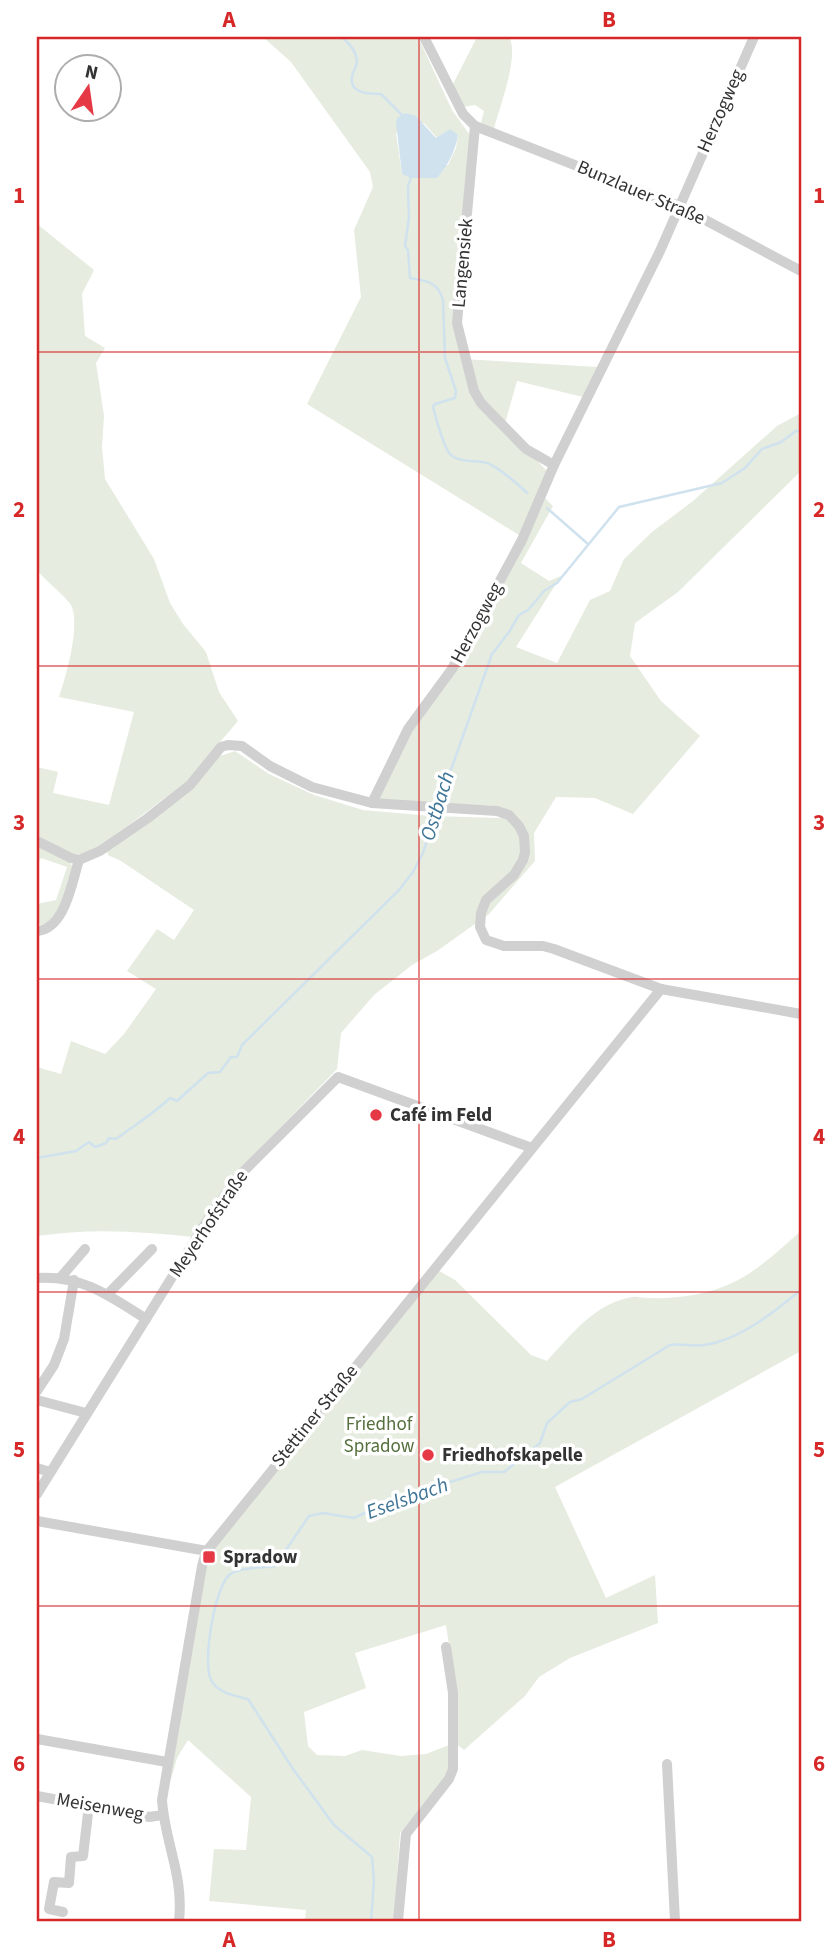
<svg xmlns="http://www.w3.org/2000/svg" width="838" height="1958" viewBox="0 0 838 1958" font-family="'Source Sans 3',sans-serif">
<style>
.green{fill:#e6ecdf;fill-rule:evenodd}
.water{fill:#cfe2ee}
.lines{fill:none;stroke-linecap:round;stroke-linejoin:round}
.stream{stroke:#cfe2ee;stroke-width:2.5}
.minor{stroke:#d0d0d0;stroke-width:10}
.grid{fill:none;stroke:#d62828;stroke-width:2;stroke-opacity:0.55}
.poi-dot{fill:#e63946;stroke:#fff;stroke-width:2.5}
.labels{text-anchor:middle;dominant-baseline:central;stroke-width:7;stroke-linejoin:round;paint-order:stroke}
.street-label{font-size:19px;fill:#333;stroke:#fff}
.poi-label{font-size:19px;font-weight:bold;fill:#333;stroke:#fff;text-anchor:start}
.park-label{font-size:19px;fill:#56703f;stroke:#fff}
.water-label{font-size:21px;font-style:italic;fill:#3f7597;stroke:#fff}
.neatline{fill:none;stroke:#d62828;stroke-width:2.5}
.grid-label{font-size:23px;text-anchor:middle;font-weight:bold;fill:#d62828}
</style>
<rect width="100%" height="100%" fill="#fff"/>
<!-- green -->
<g class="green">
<path d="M263,37h155l34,73 20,28 -11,109 1,112 136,8 -15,30 -66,-16 -13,46 46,47 -6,23 9,9 -32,57 28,18 12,-5 -45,71 41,16 33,-63 20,-9 14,-32 28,-27 41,-31 84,-75 24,-13v58l-123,121 -43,31 -5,33 31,45 39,35 -67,78 -38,-16 -39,-1 -22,36 1,28 -46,53 -52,37 -25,14 -38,30 -33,38 -4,36 -102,105 -42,63c-52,-6 -104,-9 -156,-1v-169l24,7 10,-33 34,13 19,-20 32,-45 -29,-18 30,-42 17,11 20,-30 -73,-49 -13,-6 -1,-5 110,-93 18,-6 34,23 45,21 49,15 68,6 69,2 3,-10 -16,-3 -56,-1 -51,-4 -8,-8 78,-125 69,-132 -212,-131 54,-107 -7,-67 19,-43 -3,-15 -79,-110zM424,123l13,15 8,-6 13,3 -2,13 -8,17 -46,9 -6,-41z"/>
<path d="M477,37h32c11,18 -10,71 -15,92l-13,-6 3,-12 -9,-6 -12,2 -11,-21z"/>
<path d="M37,224l57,46 -12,24 3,42 20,12 -9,15 8,53 -2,31 3,32 49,80 16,44 13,21 23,28 13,40 19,29 -53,62 -95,71 -19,1 -34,-20v-68l21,5 -5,21 56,12 25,-93 -75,-15c7,-20 22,-73 12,-92 -4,-7 -27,-26 -34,-35z"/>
<polygon points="37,845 70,862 74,870 63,905 47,924 40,925 37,919 37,904 56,900 67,867 41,858 37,865"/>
<path d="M801,1231v120l-246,136 51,111 49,-23 3,48 -88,35 -31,19 -14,19 -61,54 -9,-7 1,-50 -10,-68 -91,28 11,35 -62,24 4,34 9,9 28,1 17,-6 39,6 25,-2 23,-9 1,24 -3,8 -47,56 -6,88h-89l1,-11 -97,-9 5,-52 32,1 5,-53 -63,-57 -11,18 -7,25 33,-210 7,-19 224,-286 21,12 76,75 16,6c24,-26 48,-58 85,-64 5,-1 10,1 16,1 27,1 59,-3 84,-15 26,-12 48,-34 69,-52z"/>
</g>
<!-- water -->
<path class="water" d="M406,113l10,3 20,22 14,-9 8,6c-3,17 -10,30 -21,43h-26l-9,-4 -6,-51 1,-5z"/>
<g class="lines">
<!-- stream -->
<g class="stream">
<path d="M342,37c7,7 14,13 15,24 0,6 -4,9 -5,16 -3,17 19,17 29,17l21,21"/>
<path d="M411,177l-3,10 1,30 -4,29 3,4 2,28c17,3 27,3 33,22l2,58 11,33 -1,7 -20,6 -2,3c3,11 10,39 17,47 8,9 26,6 37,9 11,4 32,22 40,30"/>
<polyline points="547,508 588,544"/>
<polyline points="438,804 442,787 452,767 492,654 509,632 519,615 528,610 544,591 557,583 619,507 722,483 745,468 762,449 781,442 796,431 801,431"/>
<path d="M37,1158l39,-7 13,-9 6,5 11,-4 3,-5 7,1c19,-14 37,-25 54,-41l7,3 31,-28 12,-1 11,-15h6l5,-12 157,-155 14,-18 10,-19 14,-42"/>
<path d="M371,1921l3,-40 -2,-24 -38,-32 -41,-56 -45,-70c-14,-3 -30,-6 -37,-19 -9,-17 4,-99 21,-107 12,-6 31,-5 43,-7l34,-50 14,-3 31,5 36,-17 92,-29h22l36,-29 7,-20 23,-21 12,-3 88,-54c12,-2 23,2 34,0 36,-5 70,-33 97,-55"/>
</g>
<!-- minor -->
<g class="minor">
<polyline points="424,37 463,114 475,126 679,206 801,271"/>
<polyline points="475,126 457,323 474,391 481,403 526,449 554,465"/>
<polyline points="372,803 497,811 509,815 519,826 524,836 525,852 523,860 514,875 486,900 481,913 480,927 486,940 504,946 543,946 554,949 661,989 801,1014"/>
<polyline points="37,841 71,858 79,860"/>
<path d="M37,931c28,-2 35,-49 42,-71l21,-9 48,-33 42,-33 31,-38 7,-2 14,1 28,20 42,21 60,16 36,-74 44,-60 70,-129 32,-75 106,-214 94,-214"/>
<polyline points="61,1277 85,1249"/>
<path d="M37,1278c45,-3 73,18 109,41"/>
<polyline points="108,1294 152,1249"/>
<polyline points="37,1391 54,1365 64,1339 74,1280"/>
<polyline points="37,1400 86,1413"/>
<polyline points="37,1468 50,1472"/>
<polyline points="37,1494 207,1221 238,1177 338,1077 532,1148"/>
<polyline points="37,1521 207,1551"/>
<polyline points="37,1739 167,1762"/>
<polyline points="667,1764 675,1921"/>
<polyline points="37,1796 149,1817 163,1815"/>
<polyline points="63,1912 49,1909 54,1882 69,1883 71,1857 83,1856 89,1805"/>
<path d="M179,1921c5,-46 -14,-77 -17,-121l40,-234 4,-14 455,-563"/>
<polyline points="398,1921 406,1834 449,1779 453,1769 453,1693 446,1647"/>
</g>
</g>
<!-- grid -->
<path class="grid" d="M419,37v1884M37,352h764M37,666h764M37,979h764M37,1292h764M37,1606h764"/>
<!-- markers -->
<g class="poi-dot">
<circle cx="376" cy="1115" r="7"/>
<circle cx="428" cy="1455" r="7"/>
<rect x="202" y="1550" width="14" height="14" rx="3.5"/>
</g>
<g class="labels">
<!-- street labels -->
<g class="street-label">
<text transform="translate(721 111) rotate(-66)">Herzogweg</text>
<text transform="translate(641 193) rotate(23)">Bunzlauer Straße</text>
<text transform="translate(463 263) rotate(-85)">Langensiek</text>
<text transform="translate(477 623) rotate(-62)">Herzogweg</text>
<text transform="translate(209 1224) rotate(-56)">Meyerhofstraße</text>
<text transform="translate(315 1416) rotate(-51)">Stettiner Straße</text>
<text transform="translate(100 1807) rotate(10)">Meisenweg</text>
</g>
<!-- poi labels -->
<g class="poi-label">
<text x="390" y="1115">Café im Feld</text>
<text x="442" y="1455">Friedhofskapelle</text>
<text x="223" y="1557">Spradow</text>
</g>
<!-- park labels -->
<g class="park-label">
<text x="379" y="1424">Friedhof<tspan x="379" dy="22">Spradow</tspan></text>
</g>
<!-- water labels -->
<g class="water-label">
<text transform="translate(437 806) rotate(-73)">Ostbach</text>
<text transform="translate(407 1498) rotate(-20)">Eselsbach</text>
</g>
</g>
<!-- border -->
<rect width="838" height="1958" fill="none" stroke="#ffffff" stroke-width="77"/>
<!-- north arrow -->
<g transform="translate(88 88) rotate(13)"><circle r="33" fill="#ffffff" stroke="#adadad" stroke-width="2"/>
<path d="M0-5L12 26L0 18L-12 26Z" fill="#e63946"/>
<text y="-10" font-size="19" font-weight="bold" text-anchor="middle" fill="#333333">N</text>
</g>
<rect x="38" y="38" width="762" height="1882" class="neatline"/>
<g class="grid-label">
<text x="229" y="27">A</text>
<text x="609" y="27">B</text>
<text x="19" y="203">1</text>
<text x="819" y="203">1</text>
<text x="19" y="517">2</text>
<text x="819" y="517">2</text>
<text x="19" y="830">3</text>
<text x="819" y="830">3</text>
<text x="19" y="1144">4</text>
<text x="819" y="1144">4</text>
<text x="19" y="1457">5</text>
<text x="819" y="1457">5</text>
<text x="19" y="1771">6</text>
<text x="819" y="1771">6</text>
<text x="229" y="1947">A</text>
<text x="609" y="1947">B</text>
</g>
</svg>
